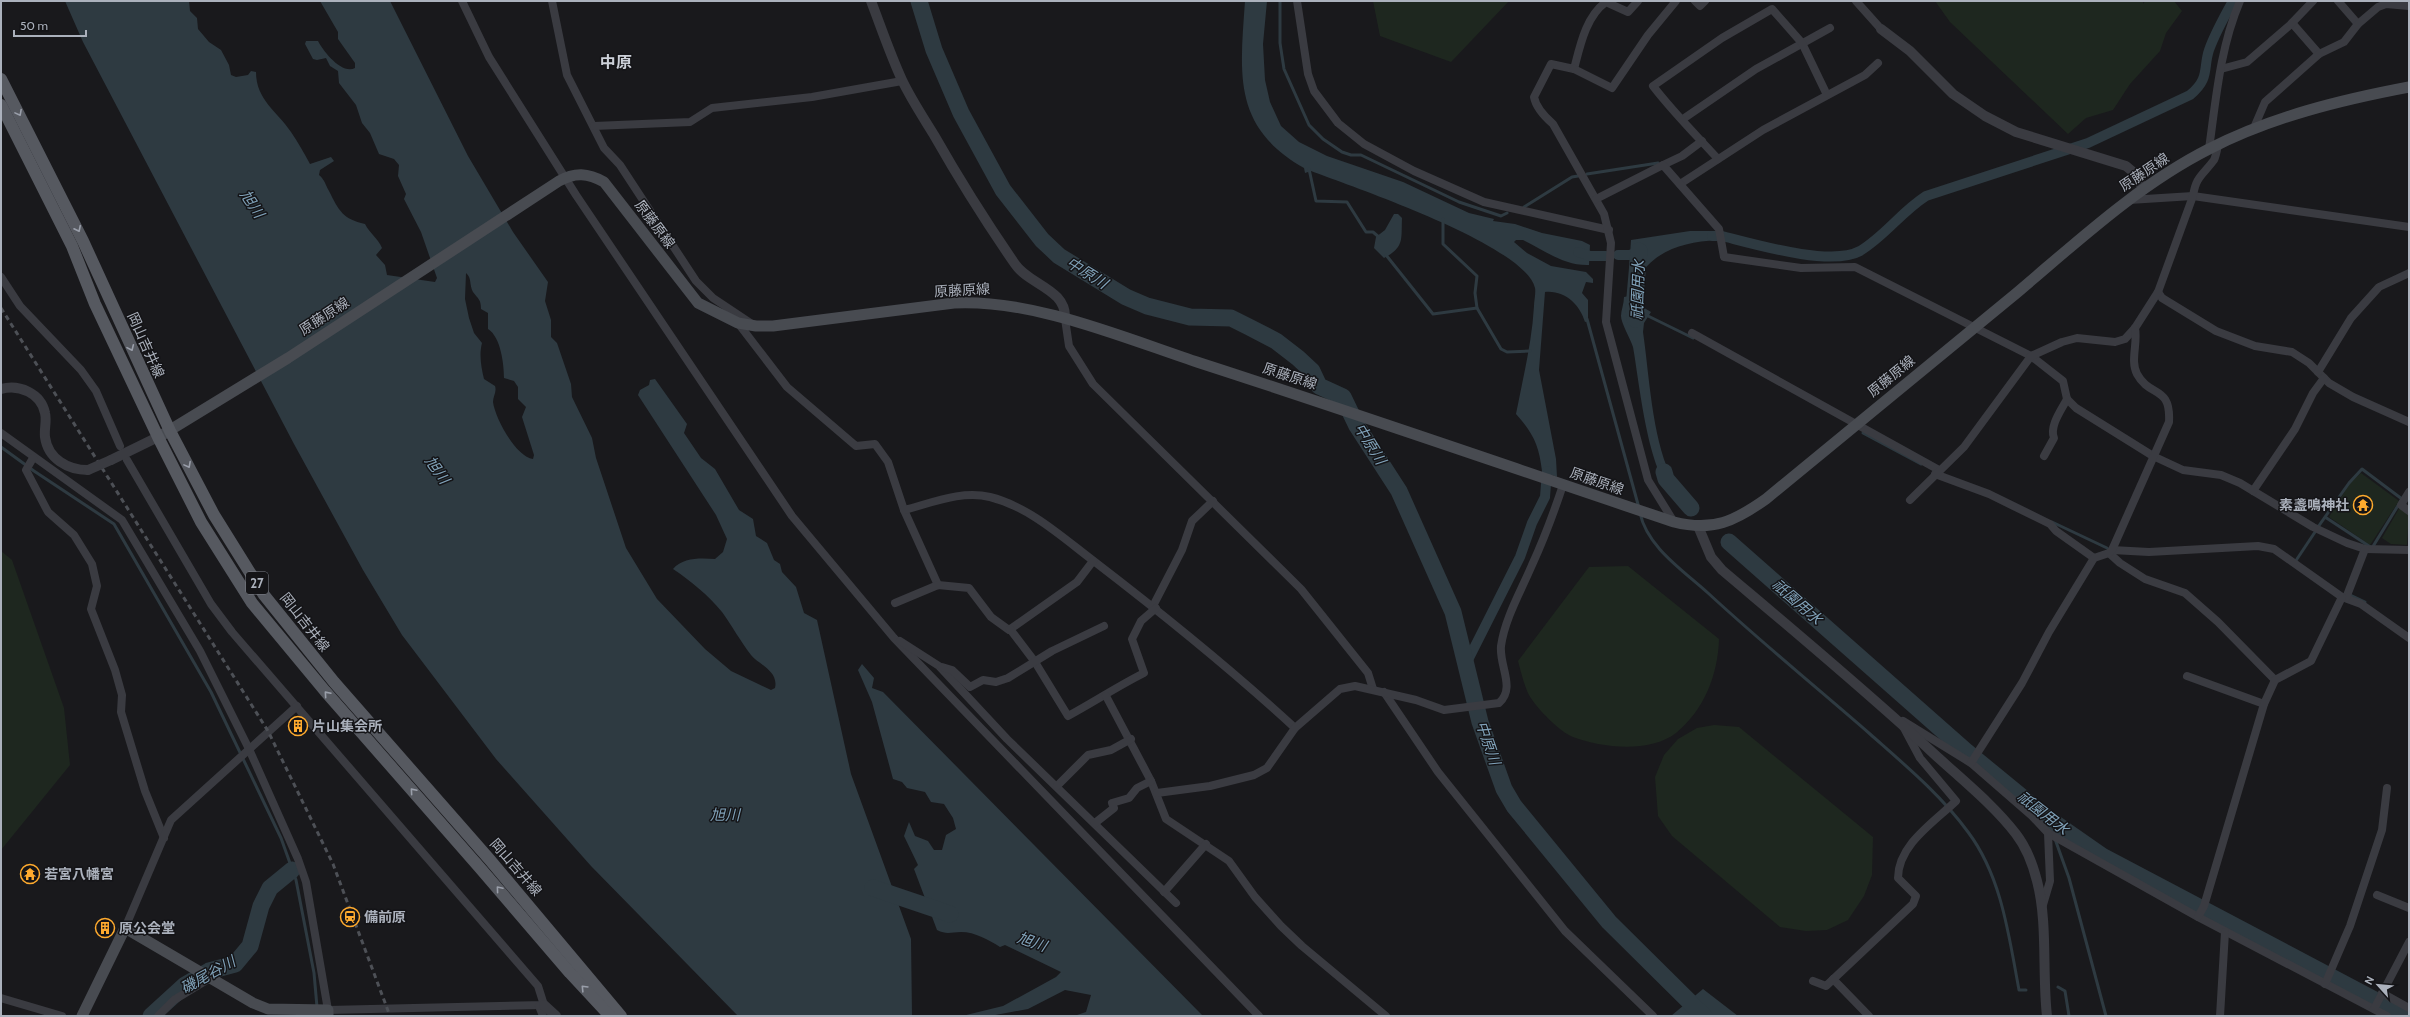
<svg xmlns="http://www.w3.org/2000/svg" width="2410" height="1017" viewBox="0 0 2410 1017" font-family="Cabin,'Noto Sans JP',sans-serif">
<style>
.green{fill:#1e271f}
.water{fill:#2e3a41;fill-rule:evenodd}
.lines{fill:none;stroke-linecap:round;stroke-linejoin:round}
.stream{stroke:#2e3a41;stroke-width:3}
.canal{stroke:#2e3a41;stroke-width:10}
.river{stroke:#2e3a41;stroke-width:17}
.minor{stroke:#3a3b41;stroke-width:8}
.tertiary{stroke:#3a3b41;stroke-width:10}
.secondary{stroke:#484b51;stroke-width:11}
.primary{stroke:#565960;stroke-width:12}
.rail{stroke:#4d5056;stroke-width:3;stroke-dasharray:5 4;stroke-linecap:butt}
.tertiary-bridge{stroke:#3a3b41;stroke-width:10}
.oneway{stroke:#9a9faa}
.labels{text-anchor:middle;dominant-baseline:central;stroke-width:3;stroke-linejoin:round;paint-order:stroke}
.shield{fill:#141417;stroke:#7e828a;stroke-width:1}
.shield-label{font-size:13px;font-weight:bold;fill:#abb1bc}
.street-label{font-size:14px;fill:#abb1bc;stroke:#141417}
.poi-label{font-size:14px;font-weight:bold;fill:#abb1bc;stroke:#141417;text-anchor:start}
.water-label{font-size:15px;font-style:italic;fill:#80a2b9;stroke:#141417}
.quarter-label{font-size:16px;font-weight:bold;fill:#ccd0d8;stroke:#141417}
</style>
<rect width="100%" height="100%" fill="#19191c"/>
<!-- green -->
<g class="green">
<polygon points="1373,1 1509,1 1451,62 1380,36"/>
<polygon points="1935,1 2143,1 2143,4 2145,1 2174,1 2182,11 2166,33 2160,51 2130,84 2113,110 2086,118 2068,134 1950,22"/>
<polygon points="2361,473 2399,501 2370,545 2329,517 2350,483"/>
<polygon points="2400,507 2409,513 2407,545 2391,544 2382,538"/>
<polygon points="1,551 12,560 64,708 70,765 1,850"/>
<path d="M1628,566l91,73c-1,36 -15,71 -43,94 -26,20 -74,15 -103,4 -13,-5 -37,-29 -44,-42 -5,-10 -8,-23 -11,-34l71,-94z"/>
<polygon points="1714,725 1739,727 1873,837 1872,875 1864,896 1848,920 1827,930 1806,931 1780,927 1672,836 1658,816 1655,777 1664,755 1678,739 1697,728"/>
</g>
<!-- water -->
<g class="water">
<path d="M65,1h124l1,10 7,7 1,11 11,13 12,8 8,15 2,10 5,2 12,-2 3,-4 5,1c0,28 21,39 35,60 7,10 13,21 19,32l21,-7 3,4 -14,9 -1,5c6,5 6,9 10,16 10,20 14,28 36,33 5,10 13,14 17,24l-6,7 9,10 2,10 48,7 2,-4 -16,-46 -17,-33 2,-5 -8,-18 1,-11 -5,-6 -15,-5 -9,-21 -8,-10 -6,-18 -17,-22 -1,-12 -8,-5 -4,-8 -9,2 -4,-1 -8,-15 1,-3h12c5,10 24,34 37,27v-5l-17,-24v-7l-18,-31h70l78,155 45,76 35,50 -3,19 6,19v17l6,6 14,41 1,13 20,41 4,20 30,90 31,51 48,50 26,22 40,19 4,-2c4,-17 -17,-24 -24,-33 -10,-13 -19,-29 -29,-43 -14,-17 -31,-31 -49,-43 10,-12 28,-11 42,-10l8,-7 4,-13 -11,-24 -78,-120 2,-5 9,-5 1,-5 5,-1 32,45 -3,9 17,25 14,11 24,41 14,9 3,17 11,7 7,17 6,4 2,8 14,15 8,26 13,7 34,154 60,165 1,77h-174l-147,-150 -95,-107 -94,-124 -39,-65 -69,-126 -211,-402zM466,273c6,5 3,12 7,19 5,7 8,7 8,17l7,4v16c13,8 16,36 16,49l10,3 4,6v12l8,8 -4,10 12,38 -1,4c-17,-2 -38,-41 -40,-57 0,-6 4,-10 2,-16l-11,-7c-3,-12 -5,-25 -2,-36l-8,-10 -5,-15 -4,-19z"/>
<path d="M1245,1h22l-4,43 2,36 5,22 11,24 18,16 28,14 76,26 66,31 25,6 -1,2 22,3 27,9 40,8 8,4 -1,20c-25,1 -45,-15 -66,-25h-7l-2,2 13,11 24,13 35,6 7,7v4l-7,-1 -4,11 6,7v21l-3,1c-5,-17 -20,-32 -40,-30l-6,78 17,89 1,18 -15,-6c-3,-26 -9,-38 -26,-57 7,-36 16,-72 18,-108 0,-5 2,-13 1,-18 -10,-43 -182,-101 -224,-117l-6,2 -1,-5c-72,-41 -64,-94 -59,-167z"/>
<path d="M1394,214h4l4,4c-1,21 3,29 -18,40l-10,-10 2,-11 9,-7z"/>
<path d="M1690,231h25l2,9c-30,2 -57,8 -76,33l-12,-2 2,-31z"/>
<path d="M1629,296l8,2 4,8 10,6 -7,11 -1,9c6,41 9,104 27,142 3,5 9,9 13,13l-9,6c-26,-17 -35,-114 -41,-146 -3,-9 -12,-24 -12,-31 0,-6 3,-12 3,-19z"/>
<path d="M862,664l12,14 -2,10 11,4 320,324h-129l12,-4 5,-17 -26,-5 -37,19 -38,7h-28l41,-10 53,-29 5,-5 -56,-27 -5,2c-11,-7 -25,-15 -39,-15 -10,0 -14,3 -24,-2l-23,-61 4,-4 -14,-29 5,-14 6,14 13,5 6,9h8l4,-15 10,-6 -3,-11 -9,-14 -13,-2 -6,-10 -18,-4 -5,-6 -9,-3 -21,-77 -14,-32z"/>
<polygon points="1703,989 1738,1016 1671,1016"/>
</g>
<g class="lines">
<!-- stream -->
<g class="stream">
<polyline points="1280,1 1280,43 1284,69 1309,125 1323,139 1342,152 1351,155 1361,155 1459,202 1501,216 1507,213"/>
<polyline points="1309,169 1316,201 1347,202 1366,232 1373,232 1380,238"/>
<polyline points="1587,174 1658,163"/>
<polyline points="1524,207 1572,177 1578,176"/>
<polyline points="1443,219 1443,244 1477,276 1475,293 1477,308"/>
<polyline points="1386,255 1433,314 1477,308 1501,349 1507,352 1530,351"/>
<polyline points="1646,315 1693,338"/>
<polyline points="1587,319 1639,508"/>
<polyline points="1863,433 1921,464"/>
<polyline points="1,447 34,471 114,524 211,692 281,838 296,880 314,973 317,1007"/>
<path d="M1640,513c7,34 44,58 68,80 53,49 108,94 162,141 35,31 71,61 98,98 34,45 41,105 51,158h7"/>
<polyline points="2052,522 2107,548"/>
<polyline points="2318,527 2349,483 2362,469 2402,499 2372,548 2325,517"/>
<polyline points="2295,562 2315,532"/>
<polyline points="2348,594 2365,602"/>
<polyline points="2046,817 2053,834"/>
<polyline points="2055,839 2069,878 2106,1016"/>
<polyline points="2058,987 2065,991 2069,1016"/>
</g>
<!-- canal -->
<g class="canal">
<path d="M1712,236h10c32,8 109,31 138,15 25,-15 41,-39 66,-55l162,-53 102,-48c20,-16 13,-27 19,-45 6,-17 15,-33 24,-49"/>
<polyline points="1578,252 1590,256 1606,256"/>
<polyline points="1618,255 1630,255 1643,250"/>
<polyline points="1467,662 1520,557 1532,523 1545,497 1547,471"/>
</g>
<!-- river -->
<g class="river">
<polyline points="919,1 934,50 961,113 1003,190 1042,240 1059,256 1126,297 1147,306 1190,317 1231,318 1249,327 1276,341 1298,358 1312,371 1319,386 1343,397 1357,426 1399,491 1453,612 1480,722 1504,789 1514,806 1609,922 1704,1016"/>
<polyline points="1635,319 1634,308 1639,251"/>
<polyline points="1664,472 1666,479 1691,508"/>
<polyline points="1729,542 1967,752 2046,817 2102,856 2405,1016"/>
<polyline points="873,888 950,914"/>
<polyline points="151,1016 185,985 209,971 235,964 250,946 261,906 270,888 292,870"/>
</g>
<!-- minor -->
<g class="minor">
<polyline points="462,1 489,57 576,195 792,516 894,638 1259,1016"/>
<polyline points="552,1 567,75 604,148 620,165 696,281 713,298 752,324"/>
<polyline points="1297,1 1308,74 1314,91 1338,123 1364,144 1414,171 1484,202 1609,230"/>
<path d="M1638,1l-10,11 -22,-10c-20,14 -26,44 -32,67l-23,-5 -17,33c2,11 11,20 19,27l51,90 7,29 -5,79 42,158 26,42"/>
<polyline points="1695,1 1700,6 1705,1"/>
<polyline points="1856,1 1881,29"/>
<polyline points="2338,1 2358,24"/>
<polyline points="2292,23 2319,54"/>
<polyline points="1574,69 1612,88 1648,35 1676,1"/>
<polyline points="2221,69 2247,62 2290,25 2313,1"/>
<polyline points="1683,119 1756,69 1830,28"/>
<polyline points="594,126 690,122 712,108 812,97 902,81"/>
<polyline points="2253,130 2265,102 2319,54 2344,42 2358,24 2378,7 2386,4 2409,6"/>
<path d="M2209,149c7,-50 11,-101 31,-148"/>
<path d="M1718,159c-22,-24 -45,-47 -65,-73l69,-48 50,-29 30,34 25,52"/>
<polyline points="1663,165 1682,156 1702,141"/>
<polyline points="1680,184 1763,130 1865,75 1878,63"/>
<polyline points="1596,199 1663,165 1719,229 1724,257 1801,268 1855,267 2031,356 2063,381 2067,399 2076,408 2153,456 2183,470 2221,475 2240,483 2313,527 2347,543 2365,549 2409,550"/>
<polyline points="2129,200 2193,196 2409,227"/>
<polyline points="1,277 20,306 81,370 96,391 120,446"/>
<polyline points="2158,292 2162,298 2216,331 2255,346 2292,352 2309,363 2329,383 2353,397 2409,422"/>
<polyline points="1065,319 1069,346 1093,384 1301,589 1368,673 1373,689"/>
<polyline points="738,323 787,387 856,446 875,444 888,462 904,510 938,585"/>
<polyline points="1692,333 1939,470"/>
<polyline points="2318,372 2351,318 2379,287 2409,273"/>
<polyline points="1,433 122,520 200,651 249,749 298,859 306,882 328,1010 544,1005 538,986 232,632 211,604 127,460"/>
<path d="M2044,456l10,-18c-5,-12 8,-29 13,-39"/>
<polyline points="33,458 26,470 48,512 74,535 92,564 97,586 91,609 115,670 122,695 121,712 145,791 164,838"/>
<polyline points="1935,474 1989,494 2050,524 2056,531 2094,558"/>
<polyline points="2253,491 2295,429 2313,393 2324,378"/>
<polyline points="2409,492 2401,505 2409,511"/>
<path d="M1910,500l54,-53 67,-91 31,-14 15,-4 38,4 10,-3 10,-11 23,-36 35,-96c3,-20 10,-21 21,-36 2,-4 3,-10 4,-15"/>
<path d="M904,510c28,-7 57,-20 86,-13 40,10 73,41 105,65 69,53 136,107 200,166"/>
<polyline points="2112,550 2149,552 2258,546 2274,549 2342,597 2361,604 2409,638"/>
<polyline points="2109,553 2120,563 2145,579 2185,593 2218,622 2275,680"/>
<polyline points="2346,598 2365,549"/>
<polyline points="895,603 938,585 969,588 991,617 1009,630 1077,582 1093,561"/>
<polyline points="1153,606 1182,550 1192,521 1213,501"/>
<path d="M1010,629l25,33 33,54c26,-14 50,-30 76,-43l-12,-34 9,-18 15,-13"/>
<polyline points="900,641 939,666 1007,739 1176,903"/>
<polyline points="942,667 952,670 970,687 983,680 996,682 1008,678 1052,651 1104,626"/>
<polyline points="2187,676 2264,704"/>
<polyline points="1384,692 1438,772 1565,931 1653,1016"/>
<polyline points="1106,696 1151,781 1166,819 1229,861 1255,897 1281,926 1302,946 1386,1016"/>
<polyline points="1903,721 1971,763 2032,816 2048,833 2198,917 2387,1016"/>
<path d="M1971,763l51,-80 27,-51 45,-74 15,-5 3,-3 57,-128c2,-37 -19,-24 -32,-48 -7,-13 1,-31 -2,-46"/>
<polyline points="1057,786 1088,755 1111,750 1131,739"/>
<path d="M1157,793l53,-7 44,-11 13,-7 28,-40 45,-39 15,-3 61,14 28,10 55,-7c17,-15 0,-37 2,-57 4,-28 20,-55 31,-81 12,-26 22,-53 31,-80"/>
<polyline points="1095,823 1114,808 1112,803 1129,798 1137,788 1151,781"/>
<polyline points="1164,892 1206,844"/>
<polyline points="2377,895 2409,908"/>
<polyline points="2042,908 2050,881 2048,833"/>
<polyline points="2198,917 2204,906 2264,704 2275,680 2311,661 2342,597"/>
<polyline points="125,928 171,820 297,706"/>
<polyline points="1833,979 1869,1016"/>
<path d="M1813,981l13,5 87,-82 3,-8 -18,-18c0,-33 36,-56 58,-77l-36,-43 -16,-30"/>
<polyline points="2325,984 2350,926 2382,830 2387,788"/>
<polyline points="2382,993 2409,1008"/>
<polyline points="1,998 62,1016"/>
<polyline points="539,1006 543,1016"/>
<polyline points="2374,1009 2409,942"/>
<polyline points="158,1016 174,1000 210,978"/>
<polyline points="2220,1016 2225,932"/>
</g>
<!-- tertiary -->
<g class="tertiary">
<path d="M871,1c10,26 19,53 31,79 9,19 21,37 32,55 25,44 52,87 81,129 14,21 52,25 50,55"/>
<polyline points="1881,29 1910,51 1953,94 1985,116 2016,132 2126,166 2132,171 2144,189"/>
<path d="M1,389c18,-5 40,4 44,24 2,8 -1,16 0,24 3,22 23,33 43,33"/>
<polyline points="111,460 158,437"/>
<path d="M1698,526l13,31 11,13c71,60 142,119 210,182 28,26 61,52 84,82 10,13 17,31 21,47 11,41 5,92 10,135"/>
<polyline points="544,1005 556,1016"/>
</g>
<!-- secondary -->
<g class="secondary">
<path d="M162,435l126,-77 271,-177c16,-9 29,-8 45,1l94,121 40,20 18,3h17l181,-23c80,-4 170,35 246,60 158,51 316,106 474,159 39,10 61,-1 92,-23 82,-68 165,-135 247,-203 62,-52 123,-110 196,-147 62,-32 131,-49 200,-62"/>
<polyline points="82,1016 125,928 253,1003 268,1009 328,1010 328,1016"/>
</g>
<!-- primary -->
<g class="primary">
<polyline points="1,79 83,241 170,431 214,515 264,595 334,682 490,860 621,1016"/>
<polyline points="1,105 72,246 95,304 158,437 201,522 252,603 325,691 480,868 570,973 610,1016"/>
</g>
<!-- rail -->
<polyline class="rail" points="1,308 268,731 333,864 390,1016"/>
<!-- tertiary-bridge -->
<polyline class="tertiary-bridge" points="88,470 111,460"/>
</g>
<!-- one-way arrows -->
<defs><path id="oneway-chevron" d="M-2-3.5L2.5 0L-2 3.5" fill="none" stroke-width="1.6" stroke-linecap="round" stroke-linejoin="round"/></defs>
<g class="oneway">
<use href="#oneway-chevron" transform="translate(19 113) rotate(62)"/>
<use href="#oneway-chevron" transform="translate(78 229) rotate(64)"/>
<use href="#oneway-chevron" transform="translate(131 348) rotate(66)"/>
<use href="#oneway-chevron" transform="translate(188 465) rotate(62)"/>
<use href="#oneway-chevron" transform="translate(327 694) rotate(-131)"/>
<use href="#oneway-chevron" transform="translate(413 791) rotate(-131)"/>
<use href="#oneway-chevron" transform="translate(499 889) rotate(-130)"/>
<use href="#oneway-chevron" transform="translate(584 988) rotate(-134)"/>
</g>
<!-- icons -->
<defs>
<g id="temple-ring" transform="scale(1)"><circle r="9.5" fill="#141417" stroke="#feaa2e" stroke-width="1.5"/><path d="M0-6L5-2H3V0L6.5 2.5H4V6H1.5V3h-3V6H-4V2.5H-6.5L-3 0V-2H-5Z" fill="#feaa2e"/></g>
<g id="building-ring" transform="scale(1)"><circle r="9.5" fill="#141417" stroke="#feaa2e" stroke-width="1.5"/><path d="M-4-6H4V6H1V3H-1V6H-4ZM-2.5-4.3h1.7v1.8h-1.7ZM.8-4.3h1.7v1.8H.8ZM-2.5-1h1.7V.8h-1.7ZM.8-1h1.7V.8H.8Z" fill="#feaa2e"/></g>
<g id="station-ring" transform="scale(1)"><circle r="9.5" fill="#141417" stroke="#feaa2e" stroke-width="1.5"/><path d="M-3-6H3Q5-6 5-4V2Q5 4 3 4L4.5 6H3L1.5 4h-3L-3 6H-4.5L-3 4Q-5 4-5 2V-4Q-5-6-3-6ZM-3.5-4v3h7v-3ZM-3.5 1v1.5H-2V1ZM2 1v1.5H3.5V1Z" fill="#feaa2e"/></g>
</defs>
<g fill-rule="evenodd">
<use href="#temple-ring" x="2363" y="505"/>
<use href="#building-ring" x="298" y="726"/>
<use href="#temple-ring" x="30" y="874"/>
<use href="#station-ring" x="350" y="917"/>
<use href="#building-ring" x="105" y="928"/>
</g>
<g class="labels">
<!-- shield labels -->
<rect class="shield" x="246" y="572" width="22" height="22" rx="3"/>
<g class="shield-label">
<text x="257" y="583">27</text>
</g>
<!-- street labels -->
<g class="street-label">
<text transform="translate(2144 172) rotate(-34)">原藤原線</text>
<text transform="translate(655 224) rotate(53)">原藤原線</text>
<text transform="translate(962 290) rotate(-3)">原藤原線</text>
<text transform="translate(324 316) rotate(-33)">原藤原線</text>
<text transform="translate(146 345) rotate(66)">岡山吉井線</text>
<text transform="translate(1290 376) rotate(18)">原藤原線</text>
<text transform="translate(1891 376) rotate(-39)">原藤原線</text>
<text transform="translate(1597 481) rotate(19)">原藤原線</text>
<text transform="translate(305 622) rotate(52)">岡山吉井線</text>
<text transform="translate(516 867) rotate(49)">岡山吉井線</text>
</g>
<!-- poi labels -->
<g class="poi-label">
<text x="2349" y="505" text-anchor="end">素盞鳴神社</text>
<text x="312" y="726">片山集会所</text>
<text x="44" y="874">若宮八幡宮</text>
<text x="364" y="917">備前原</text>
<text x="119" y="928">原公会堂</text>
</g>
<!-- water labels -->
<g class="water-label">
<text transform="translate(252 204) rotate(56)">旭川</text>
<text transform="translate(1087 273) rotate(32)">中原川</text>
<text transform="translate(1638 290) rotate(-88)">祇園用水</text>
<text transform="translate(1370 444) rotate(58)">中原川</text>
<text transform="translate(437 470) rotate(54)">旭川</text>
<text transform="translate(1797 602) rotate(41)">祇園用水</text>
<text transform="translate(1488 743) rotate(71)">中原川</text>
<text transform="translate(2043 813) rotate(38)">祇園用水</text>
<text x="725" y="815">旭川</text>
<text transform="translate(1032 942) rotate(19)">旭川</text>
<text transform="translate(208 975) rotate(-29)">磯尾谷川</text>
</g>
<!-- quarter labels -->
<g class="quarter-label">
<text x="616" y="62">中原</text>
</g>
</g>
<!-- border -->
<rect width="2410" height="1017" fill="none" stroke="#abb1bc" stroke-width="4"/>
<!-- north arrow -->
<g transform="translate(2378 985) rotate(297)" stroke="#141417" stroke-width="3" paint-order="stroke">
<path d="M0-3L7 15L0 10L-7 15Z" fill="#abb1bc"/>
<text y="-6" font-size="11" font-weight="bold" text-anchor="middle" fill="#abb1bc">N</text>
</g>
<!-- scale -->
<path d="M14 30v6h72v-6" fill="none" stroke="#abb1bc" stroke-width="2"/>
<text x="20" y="30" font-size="12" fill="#abb1bc" stroke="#141417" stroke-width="3" paint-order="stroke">50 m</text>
</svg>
